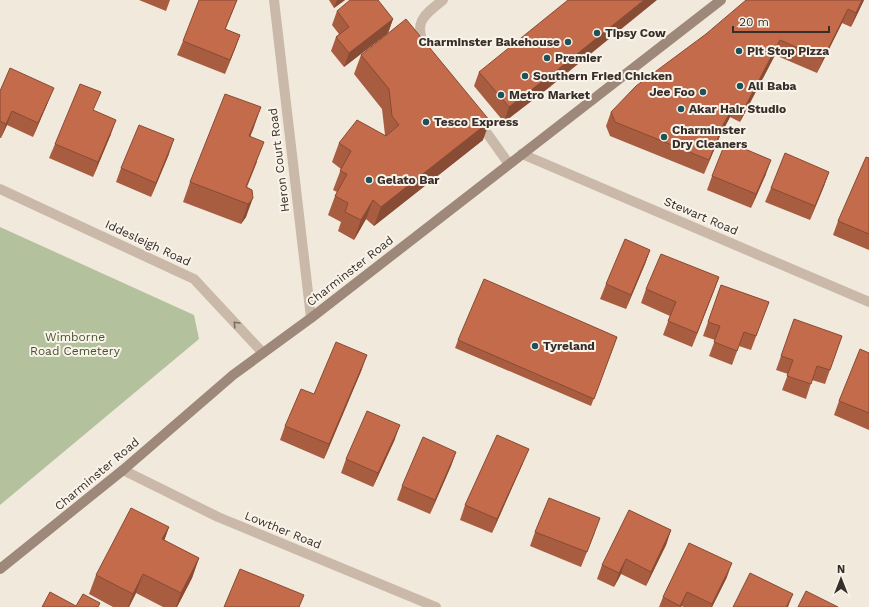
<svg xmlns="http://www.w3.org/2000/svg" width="869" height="607" viewBox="0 0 869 607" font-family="'Work Sans',sans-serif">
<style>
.green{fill:#b3c19d}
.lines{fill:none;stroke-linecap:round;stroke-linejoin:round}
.service{stroke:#cab9a9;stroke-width:10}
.minor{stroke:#cab9a9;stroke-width:10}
.secondary{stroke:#9d887a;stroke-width:10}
.wall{fill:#a85c40}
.shaded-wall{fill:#884b34}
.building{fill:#c36b4a;stroke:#884b34}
.oneway{stroke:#796d63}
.poi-dot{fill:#1f5258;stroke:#f9f3e9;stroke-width:1.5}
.labels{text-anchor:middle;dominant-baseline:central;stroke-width:4;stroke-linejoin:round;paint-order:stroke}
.poi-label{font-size:12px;font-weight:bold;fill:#372e29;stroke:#f9f3e9;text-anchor:start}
.street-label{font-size:12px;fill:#372e29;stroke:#f9f3e9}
.park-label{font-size:12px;fill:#45552d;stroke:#f9f3e9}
</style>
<rect width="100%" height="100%" fill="#f2e9dd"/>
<!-- green -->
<polygon class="green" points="0,227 194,315 199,339 0,505"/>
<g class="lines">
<!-- service -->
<g class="service">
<path d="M425,47c-12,-25 -1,-32 18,-47"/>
<polyline points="479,122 509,164"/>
</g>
<!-- minor -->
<g class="minor">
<polyline points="274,0 311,318"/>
<polyline points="522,154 869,302"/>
<polyline points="0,189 194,279 263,353"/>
<polyline points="123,470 218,517 436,607"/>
</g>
<!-- secondary -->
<polyline class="secondary" points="0,569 123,470 233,375 311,318 721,0"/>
</g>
<!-- wall -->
<g class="wall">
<polygon points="139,0 170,0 166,11"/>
<polygon points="237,0 225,29 240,35 225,74 177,55 183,41"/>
<polygon points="329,0 345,0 334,8"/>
<polygon points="864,0 851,27 842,23 817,73 775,55 740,122 730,117 719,138 704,174 610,136 606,126 611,112"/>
<polygon points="337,11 393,19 388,33 344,67 331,51 336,37 339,34 332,25"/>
<polygon points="361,55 483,140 374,226 366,219 354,240 338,231 341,222 328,215 335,196 337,192 333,190 341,169 332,162 339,143 385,135 382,109 354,74"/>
<polygon points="479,72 551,86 504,122 474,86"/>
<polygon points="0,91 48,102 33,137 7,125 1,138 0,138"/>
<polygon points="94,110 111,134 93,177 49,158 55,144"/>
<polygon points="254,127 250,137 257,162 247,187 252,190 246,217 241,224 183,202 190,182"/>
<polygon points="169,154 151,197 116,182 121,168"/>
<polygon points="869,158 869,250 833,235 838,221"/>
<polygon points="829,172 824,186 810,220 765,202 771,188"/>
<polygon points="766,174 751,208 707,190 712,176"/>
<polygon points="650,250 645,264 626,309 600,299 606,284"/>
<polygon points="719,277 692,347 663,335 670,316 641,303 646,289"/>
<polygon points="721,285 769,302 751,350 739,346 732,365 709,356 715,340 703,336"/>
<polygon points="842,336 825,384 812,380 806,399 782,390 788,374 776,370 781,356"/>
<polygon points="617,337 591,406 455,348 458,340"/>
<polygon points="869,353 869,430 834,415 839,401"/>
<polygon points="362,369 324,459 280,440 285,426 314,394"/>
<polygon points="395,439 373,487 341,473 346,459"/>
<polygon points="456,452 451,466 430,514 397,500 402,486"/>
<polygon points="523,463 492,533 460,520 465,505"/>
<polygon points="169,527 164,540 199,558 192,578 177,607 163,607 136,593 129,607 113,607 89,594 96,575"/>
<polygon points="671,530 666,545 646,586 621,574 614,587 597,579 602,565"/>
<polygon points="535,532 595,532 581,567 530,546"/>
<polygon points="727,577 712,607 683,607 682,606 681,607 659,607 663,597"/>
</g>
<!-- shaded-wall -->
<g class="shaded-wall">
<polygon points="237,0 232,13 220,43 225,29"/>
<polygon points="337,0 345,0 334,8"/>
<polygon points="644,0 657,0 551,86 504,122 509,107"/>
<polygon points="862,0 864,0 851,27 856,13"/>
<polygon points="848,9 842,23 817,73 823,59"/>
<polygon points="393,19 388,33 344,67 349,53"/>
<polygon points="240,35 235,49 225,74 230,60"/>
<polygon points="780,40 775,55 740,122 745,107"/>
<polygon points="54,88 33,137 38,123"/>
<polygon points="736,103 730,117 719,138 704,174 724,123"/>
<polygon points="261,107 254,127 242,156 249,136"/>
<polygon points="12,111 7,125 1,138 6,124"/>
<polygon points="116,120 111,134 93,177 98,162"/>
<polygon points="490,121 483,140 374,226 381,207"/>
<polygon points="174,139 169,154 151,197 156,183"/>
<polygon points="771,160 766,174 751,208 756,194"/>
<polygon points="829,172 824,186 810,220 815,206"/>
<polygon points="253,198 246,217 241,224 248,204"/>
<polygon points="373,200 366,219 354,240 361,220"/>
<polygon points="650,250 645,264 626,309 631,295"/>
<polygon points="719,277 714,291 692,347 697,333"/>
<polygon points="367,355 362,369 324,459 329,444"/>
<polygon points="400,425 395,439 373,487 378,473"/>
<polygon points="529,449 523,463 492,533 497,519"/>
<polygon points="456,452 451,466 430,514 435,500"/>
<polygon points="169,527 162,547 162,539"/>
<polygon points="671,530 666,545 646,586 651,572"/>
<polygon points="199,558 192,578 177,607 176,607 181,593"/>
<polygon points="626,559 621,574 614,587 619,573"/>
<polygon points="732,563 727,577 712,607 711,607"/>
<polygon points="143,574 136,593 129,607 128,607 133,594"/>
<polygon points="687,592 681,607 680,607"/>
<polygon points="793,594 788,607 786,607"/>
</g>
<!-- building -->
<g class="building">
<polygon points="199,0 237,0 225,29 240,35 230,60 183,41"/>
<polygon points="350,0 378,0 393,19 349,53 336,37 349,27 337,11"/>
<polygon points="568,0 644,0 556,71 509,107 479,72"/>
<polygon points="746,0 862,0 856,13 848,9 823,59 780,40 745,107 736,103 724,123 709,160 615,122 611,112 636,86 706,34"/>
<polygon points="406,19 490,121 381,207 373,200 361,220 345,212 348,203 335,196 347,174 340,171 351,151 339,143 357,120 386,136 399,125 392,116 389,89 361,55"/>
<polygon points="10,68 54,88 38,123 12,111 6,124 0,121 0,91"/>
<polygon points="80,84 101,92 93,110 116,120 98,162 55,144"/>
<polygon points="225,94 261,107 249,136 264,142 246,187 252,190 253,198 248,204 190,182"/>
<polygon points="139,125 174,139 156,183 121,168"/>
<polygon points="726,141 771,160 756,194 712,176"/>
<polygon points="785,153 829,172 815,206 771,188"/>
<polygon points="866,157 869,158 869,234 838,221"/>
<polygon points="625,239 650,250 631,295 606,284"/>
<polygon points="661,254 719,277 697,333 668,321 676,302 646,289"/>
<polygon points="484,279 617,337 594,399 458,340"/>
<polygon points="721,285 769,302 756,336 744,332 737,351 714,342 720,326 708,322"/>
<polygon points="794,319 842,336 830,370 817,366 811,384 787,376 793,360 781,356"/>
<polygon points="336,342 367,355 329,444 285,426 301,389 314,394"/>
<polygon points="860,349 869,353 869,413 839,401"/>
<polygon points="367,411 400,425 378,473 346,459"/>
<polygon points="497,435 529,449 497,519 465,505"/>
<polygon points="423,437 456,452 435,500 402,486"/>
<polygon points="549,498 600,518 587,552 535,532"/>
<polygon points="131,508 169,527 162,539 199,558 181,593 143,574 133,594 96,575"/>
<polygon points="629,510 671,530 651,572 626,559 619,573 602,565"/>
<polygon points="689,543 732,563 712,604 687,592 680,606 663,597"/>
<polygon points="240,569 304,595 299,607 224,607"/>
<polygon points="750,573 793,594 786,607 733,607"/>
<polygon points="806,591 838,607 798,607"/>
<polygon points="50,592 76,606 83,594 100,603 98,607 42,607"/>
</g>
<!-- one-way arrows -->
<defs><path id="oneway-chevron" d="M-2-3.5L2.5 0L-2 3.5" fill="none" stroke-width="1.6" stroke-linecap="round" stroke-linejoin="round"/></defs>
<use class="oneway" href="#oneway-chevron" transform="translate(236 324) rotate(-133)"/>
<!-- markers -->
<g class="poi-dot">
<circle cx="597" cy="33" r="4"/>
<circle cx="568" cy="42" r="4"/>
<circle cx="739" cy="51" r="4"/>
<circle cx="547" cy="58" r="4"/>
<circle cx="525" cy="76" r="4"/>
<circle cx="740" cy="86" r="4"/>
<circle cx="703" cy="92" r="4"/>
<circle cx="501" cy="95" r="4"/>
<circle cx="681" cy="109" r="4"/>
<circle cx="426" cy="122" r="4"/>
<circle cx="664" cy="137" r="4"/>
<circle cx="369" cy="180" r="4"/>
<circle cx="535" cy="346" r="4"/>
</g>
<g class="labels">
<!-- poi labels -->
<g class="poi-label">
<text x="605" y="33">Tipsy Cow</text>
<text x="560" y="42" text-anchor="end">Charminster Bakehouse</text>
<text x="747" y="51">Pit Stop Pizza</text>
<text x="555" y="58">Premier</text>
<text x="533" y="76">Southern Fried Chicken</text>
<text x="748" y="86">Ali Baba</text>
<text x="695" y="92" text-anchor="end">Jee Foo</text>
<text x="509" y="95">Metro Market</text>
<text x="689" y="109">Akar Hair Studio</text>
<text x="434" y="122">Tesco Express</text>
<text x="672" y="130">Charminster<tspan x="672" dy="14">Dry Cleaners</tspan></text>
<text x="377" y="180">Gelato Bar</text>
<text x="543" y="346">Tyreland</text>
</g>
<!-- street labels -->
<g class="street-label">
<text transform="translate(279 160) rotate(-97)">Heron Court Road</text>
<text transform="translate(701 216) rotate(23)">Stewart Road</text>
<text transform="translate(148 243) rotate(25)">Iddesleigh Road</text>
<text transform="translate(350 271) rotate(-38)">Charminster Road</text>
<text transform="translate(97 474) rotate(-40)">Charminster Road</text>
<text transform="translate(283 530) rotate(22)">Lowther Road</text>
</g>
<!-- park labels -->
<g class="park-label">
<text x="75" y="337">Wimborne<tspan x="75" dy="14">Road Cemetery</tspan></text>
</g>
</g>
<!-- north arrow -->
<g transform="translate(841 579)" stroke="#f9f3e9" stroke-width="3" paint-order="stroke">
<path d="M0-3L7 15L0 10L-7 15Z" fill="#372e29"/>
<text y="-6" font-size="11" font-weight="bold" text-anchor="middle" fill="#372e29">N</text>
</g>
<!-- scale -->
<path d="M733 26v6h96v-6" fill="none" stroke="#372e29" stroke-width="2"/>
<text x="739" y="26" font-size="12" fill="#372e29" stroke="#f9f3e9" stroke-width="3" paint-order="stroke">20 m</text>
</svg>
